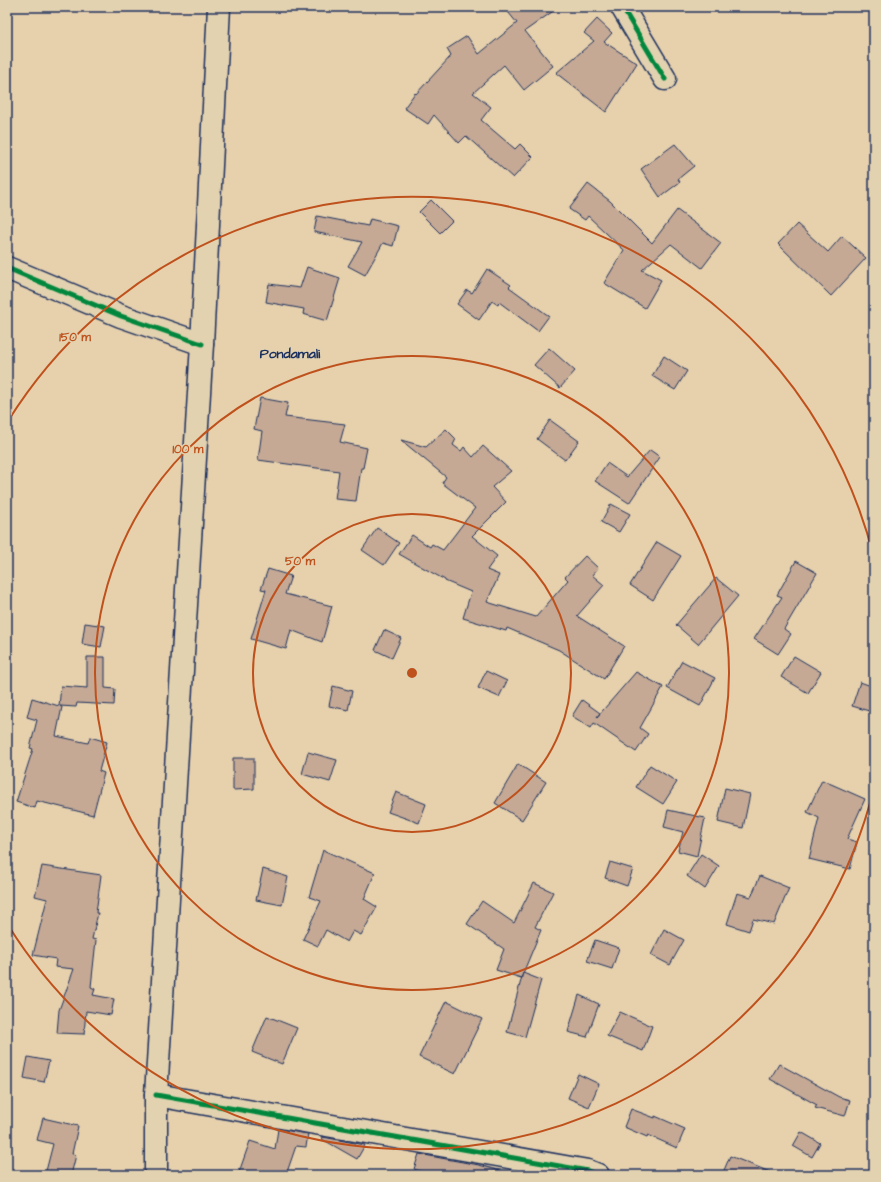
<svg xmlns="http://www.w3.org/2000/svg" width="881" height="1182" viewBox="0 0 881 1182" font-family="'Architects Daughter',sans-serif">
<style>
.building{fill:#c5a995;stroke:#1b2f5e}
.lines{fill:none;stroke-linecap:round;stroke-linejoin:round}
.minor-casing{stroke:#1b2f5e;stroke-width:25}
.major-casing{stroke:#1b2f5e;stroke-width:25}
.minor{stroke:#e3d2af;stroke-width:22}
.major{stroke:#e3d2af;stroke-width:22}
.cycleway-casing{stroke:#e3d2af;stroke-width:8}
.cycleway{stroke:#00873e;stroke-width:5}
.ring{fill:none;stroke:#bf511c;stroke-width:2}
.labels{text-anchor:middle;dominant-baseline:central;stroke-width:3;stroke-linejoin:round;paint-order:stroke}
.quarter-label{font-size:14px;font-weight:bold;fill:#1b2f5e;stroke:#e3d2af}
.centre{fill:#bf511c;stroke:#e3d2af;stroke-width:2}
.ring-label{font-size:12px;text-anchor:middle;font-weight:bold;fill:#bf511c;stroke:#e3d2af;stroke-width:3;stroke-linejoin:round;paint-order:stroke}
</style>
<rect width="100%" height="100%" fill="#e7d1ad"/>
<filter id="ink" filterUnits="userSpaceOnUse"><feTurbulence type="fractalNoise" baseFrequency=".025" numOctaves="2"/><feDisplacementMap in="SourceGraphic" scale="8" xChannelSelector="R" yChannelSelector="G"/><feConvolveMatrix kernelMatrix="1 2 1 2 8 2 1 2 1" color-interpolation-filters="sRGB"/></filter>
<g filter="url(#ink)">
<!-- building -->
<g class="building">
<polygon points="504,7 559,7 525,31 553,66 524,90 504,65 473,93 491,107 481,120 515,149 520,144 533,157 513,178 466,136 459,143 434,115 428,124 404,108 415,93 416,94 451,56 447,49 467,36 479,54 517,23"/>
<polygon points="597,19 612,33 604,42 637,63 606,112 556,73 594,41 584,33"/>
<polygon points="675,144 694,166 678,179 680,182 660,197 641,169"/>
<polygon points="588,184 610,201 652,243 677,210 721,243 702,268 671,244 642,270 661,280 645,308 604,283 624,250 588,216 585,220 569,209"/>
<polygon points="431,200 452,221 440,233 419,212"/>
<polygon points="317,216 368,226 370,219 398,226 393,246 383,243 365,275 348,266 362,242 314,232"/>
<polygon points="797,224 828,252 842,236 866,258 831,296 778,244"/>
<polygon points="307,267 340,278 327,321 303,314 304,309 266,302 269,284 300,288"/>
<polygon points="487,269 511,285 509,287 549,316 538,331 499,302 498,305 492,301 479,320 457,304 467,290 472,293"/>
<polygon points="549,348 575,371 560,388 534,365"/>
<polygon points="664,356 687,371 675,390 652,376"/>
<polygon points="260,398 288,403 285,417 345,424 340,442 367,448 363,468 361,468 356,501 335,499 339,471 258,460 262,431 254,429"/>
<polygon points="550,420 579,441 565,460 537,439"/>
<polygon points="446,429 456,439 453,445 461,451 464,447 473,457 483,446 511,471 492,487 506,502 472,536 497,556 487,570 499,575 487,602 536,617 568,580 565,577 585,556 598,568 592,575 604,585 577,616 624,646 604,679 559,650 507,628 506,631 463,618 471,592 445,581 445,580 399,554 412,535 430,547 432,544 443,550 475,508 442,483 446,477 401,440 426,447"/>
<polygon points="650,450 660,457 629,503 595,481 607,463 627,477"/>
<polygon points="611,504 630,514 619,532 601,522"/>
<polygon points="377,528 399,543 384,565 362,550"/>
<polygon points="657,542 681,556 653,600 630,585"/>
<polygon points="796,561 817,573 784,629 791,634 778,654 754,639 782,597 777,595"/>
<polygon points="268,569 291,576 285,594 332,606 322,642 291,630 286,649 251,639 266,590 261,589"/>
<polygon points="716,578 738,596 698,644 676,625"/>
<polygon points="85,623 105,626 101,647 82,644"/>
<polygon points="384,630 401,638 392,658 375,650"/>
<polygon points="794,656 821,672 808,693 781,677"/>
<polygon points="87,657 105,657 105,688 115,689 114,705 77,703 76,707 60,706 62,707 56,736 88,743 90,737 107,742 99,771 104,773 93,815 37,801 35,808 16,802 33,749 30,748 37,720 27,717 32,698 59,706 61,686 87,688"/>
<polygon points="682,661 715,678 700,706 667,688"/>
<polygon points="486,671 507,681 499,697 478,688"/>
<polygon points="636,672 663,687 640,728 648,734 636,752 594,723 591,728 572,716 582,700 600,713 597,717"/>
<polygon points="860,682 874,687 874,696 869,711 852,706"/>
<polygon points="333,686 352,691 348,710 329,706"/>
<polygon points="308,752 337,760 330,782 302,774"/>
<polygon points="233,758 254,758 254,789 233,790"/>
<polygon points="518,764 546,782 522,820 495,803"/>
<polygon points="650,765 677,782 663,804 636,787"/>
<polygon points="822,780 865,799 847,839 857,842 850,869 809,859 819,818 807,812"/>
<polygon points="725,788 750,794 743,828 718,822"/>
<polygon points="396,792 426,804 419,823 388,812"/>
<polygon points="668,810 705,818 697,856 678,851 683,832 664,827"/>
<polygon points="323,850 375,873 364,899 377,907 361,935 353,931 347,942 326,930 318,946 303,939 321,901 309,897"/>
<polygon points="701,854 719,866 705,889 687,876"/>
<polygon points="610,862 633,869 627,886 605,878"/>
<polygon points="42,866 101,875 96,913 98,913 92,939 96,940 91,987 95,989 93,995 114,999 111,1015 86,1011 84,1034 57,1033 59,1010 74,969 55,967 56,959 33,955 47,899 35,896"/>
<polygon points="263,869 288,877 282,905 256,900"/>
<polygon points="760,876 789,888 774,924 753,919 749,931 727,924 737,893 751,897"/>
<polygon points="534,883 553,892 535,927 541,930 521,978 496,970 504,949 467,924 482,901 514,923"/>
<polygon points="664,929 684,940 670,965 651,955"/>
<polygon points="595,940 619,948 612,969 587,961"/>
<polygon points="523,973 541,980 525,1037 507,1032"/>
<polygon points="579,995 599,1004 587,1037 568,1032"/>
<polygon points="446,1001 482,1019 455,1074 419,1057"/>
<polygon points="620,1012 652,1026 643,1051 607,1036"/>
<polygon points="267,1016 297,1028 282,1064 252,1052"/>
<polygon points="28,1057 49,1061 44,1082 24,1078"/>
<polygon points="779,1064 839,1097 850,1100 845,1116 815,1108 817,1105 770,1079"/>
<polygon points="578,1074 599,1084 589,1107 568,1098"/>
<polygon points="631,1109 655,1118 655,1116 685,1129 677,1148 648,1135 647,1137 624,1127"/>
<polygon points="43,1118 78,1126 72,1154 76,1155 71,1175 45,1175 53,1144 37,1140"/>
<polygon points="278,1129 308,1134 306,1147 296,1146 286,1175 238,1175 250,1141 275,1149"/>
<polygon points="801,1132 820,1143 812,1157 793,1146"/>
<polygon points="323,1137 365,1145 357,1159 322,1139"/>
<polygon points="419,1154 479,1165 501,1171 500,1175 433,1175 414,1169"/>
<polygon points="730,1156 775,1174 774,1175 722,1175"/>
</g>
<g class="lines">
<!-- minor casing -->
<g class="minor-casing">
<g id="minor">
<polyline points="622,7 665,79"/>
<polyline points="7,268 121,316 202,344"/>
<polyline points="156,1095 588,1171 598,1175"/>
</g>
</g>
<!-- major casing -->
<g class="major-casing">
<polyline id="major" points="156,1175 156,1095 202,344 219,7"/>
</g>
<!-- minor -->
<use href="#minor" class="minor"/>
<!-- major -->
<use href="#major" class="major"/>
<!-- cycleway casing -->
<g class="cycleway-casing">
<g id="cycleway">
<polyline points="622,7 665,79"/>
<polyline points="7,268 121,316 202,344"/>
<polyline points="156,1095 588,1171 598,1175"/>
</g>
</g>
<!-- cycleway -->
<use href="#cycleway" class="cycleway"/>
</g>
</g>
<!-- distance rings -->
<g class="ring">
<circle cx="412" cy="673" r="159"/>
<circle cx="412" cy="673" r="317"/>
<path d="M874 788A476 476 0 0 1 8 925M8 421A476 476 0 0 1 874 558"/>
</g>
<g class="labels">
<!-- quarter labels -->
<g class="quarter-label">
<text x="290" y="354">Pondamali</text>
</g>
</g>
<circle cx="412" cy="673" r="6" class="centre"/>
<g class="ring-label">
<text x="75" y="341">150 m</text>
<text x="188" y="453">100 m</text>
<text x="300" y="565">50 m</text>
</g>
<!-- margin -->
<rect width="881" height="1182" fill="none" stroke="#e3d2af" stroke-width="24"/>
<rect x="12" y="12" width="857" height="1158" fill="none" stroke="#1b2f5e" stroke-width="1.5" filter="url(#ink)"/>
</svg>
